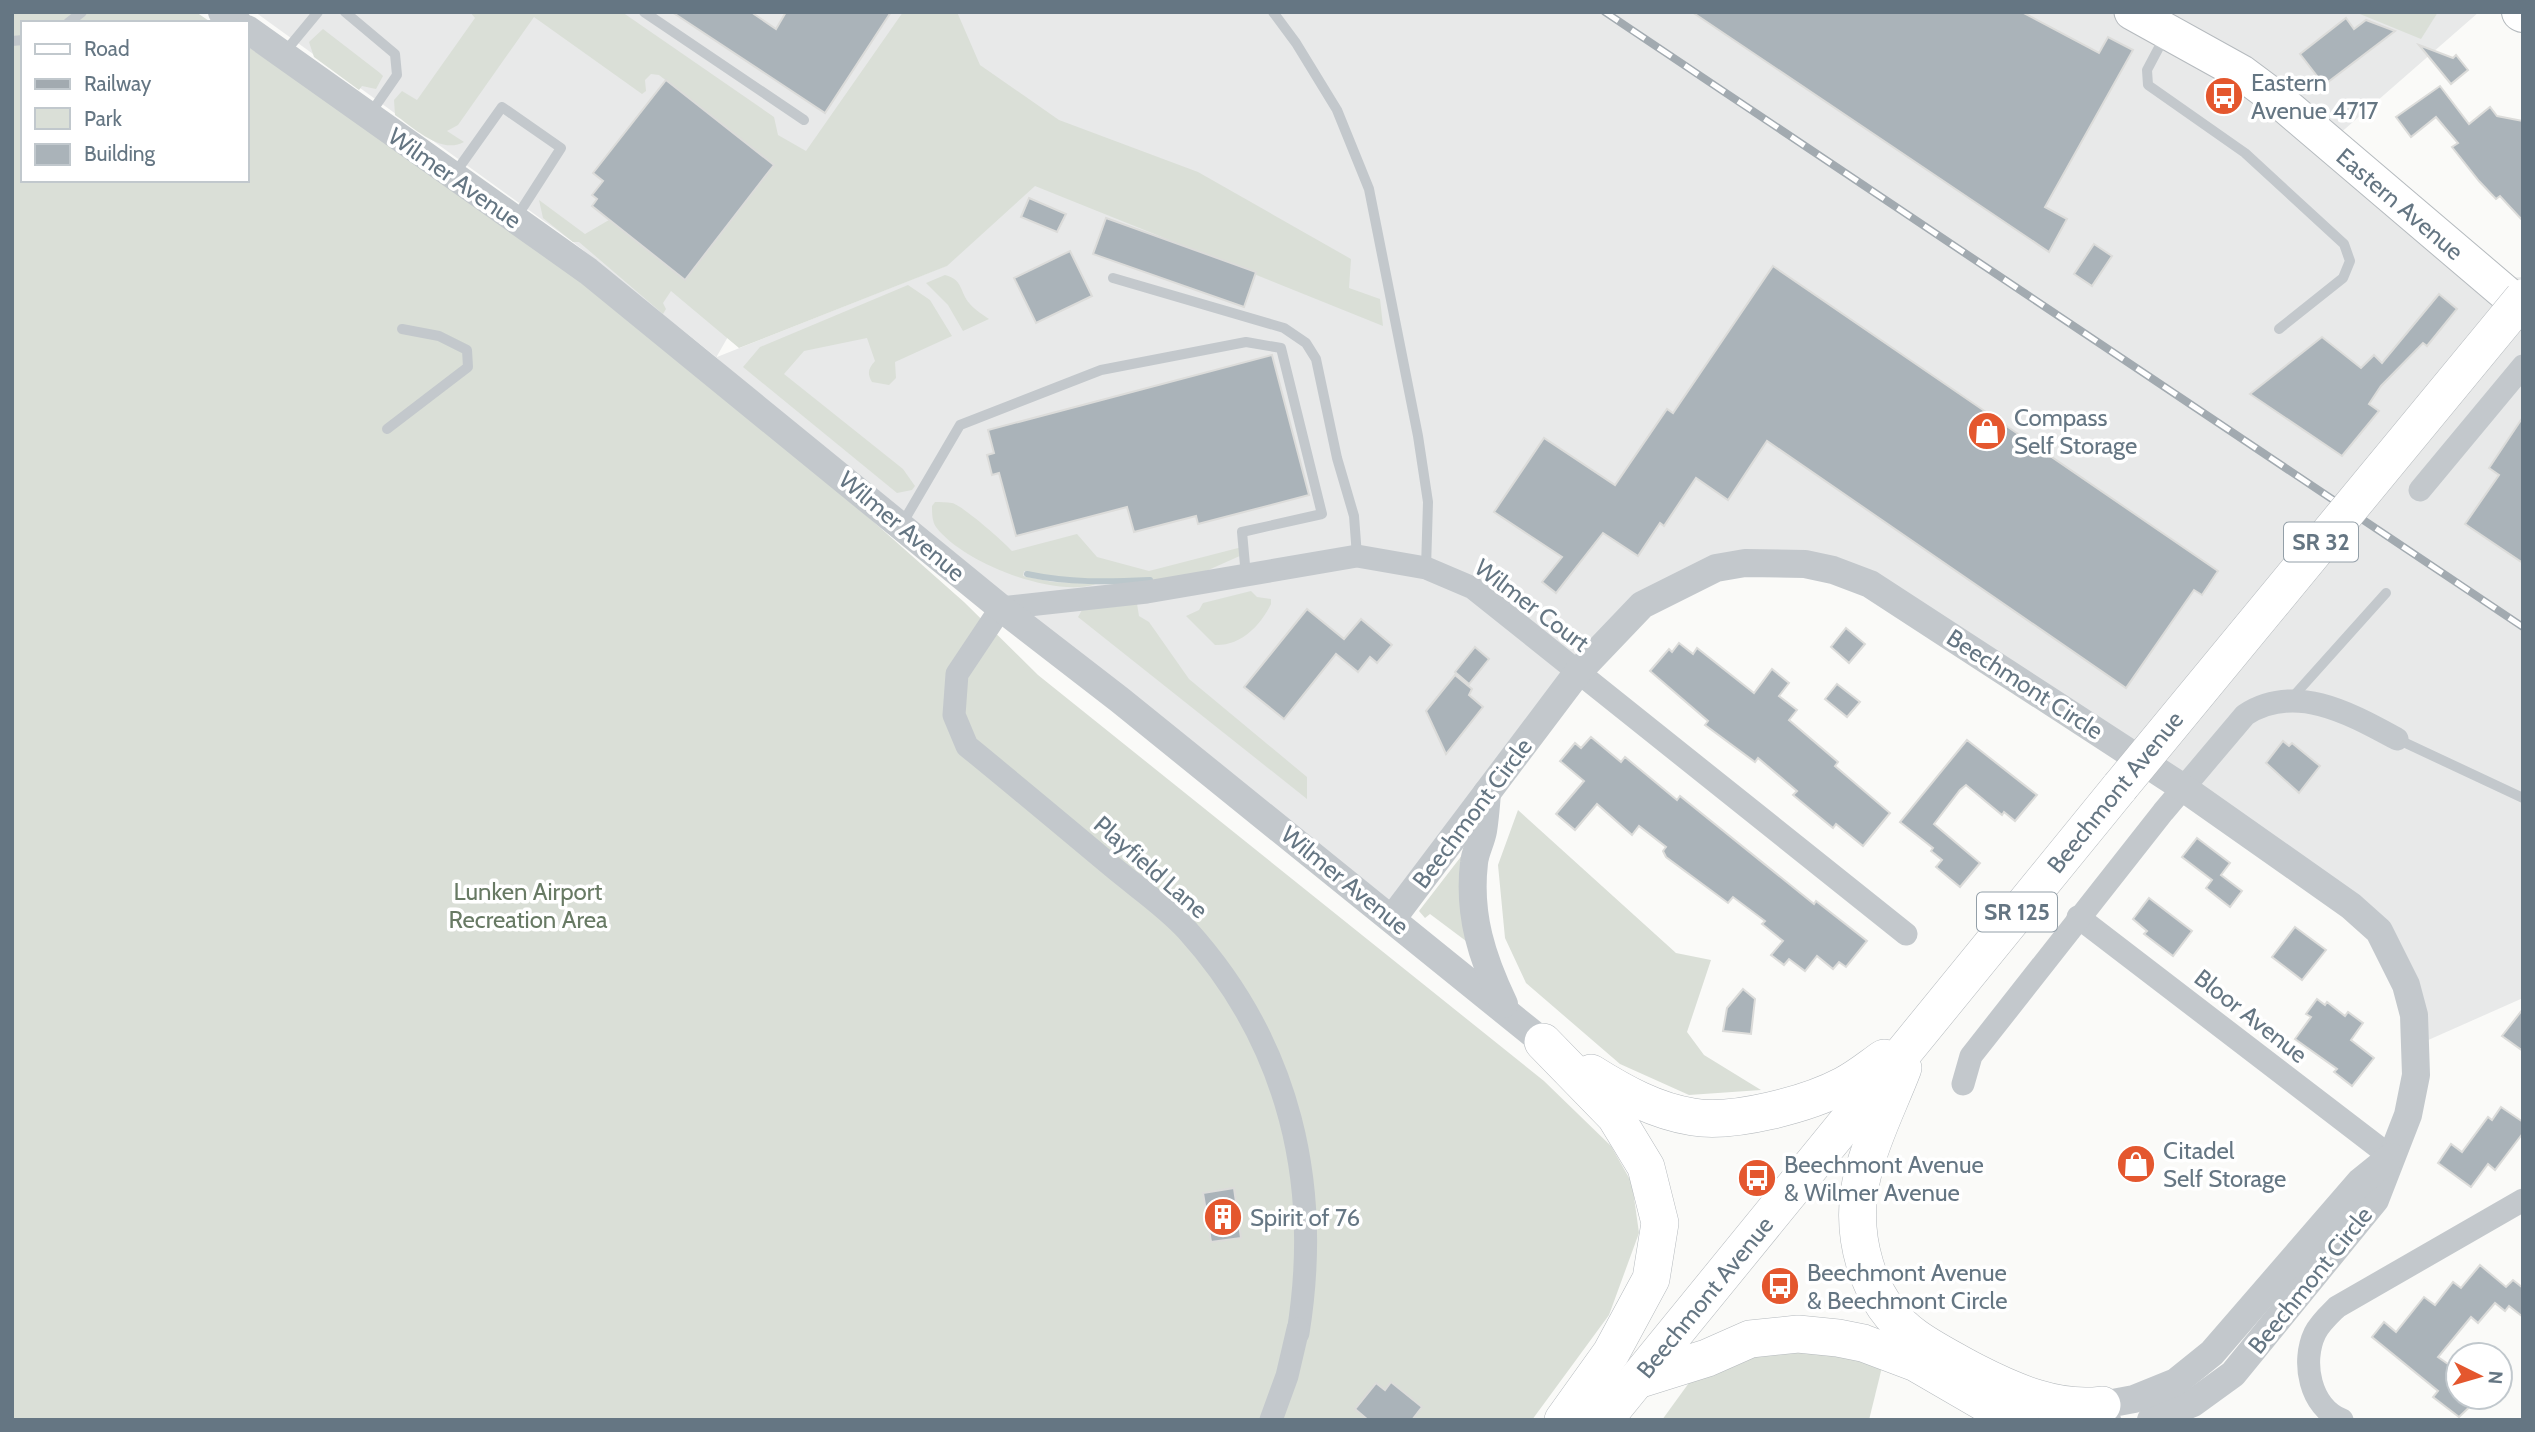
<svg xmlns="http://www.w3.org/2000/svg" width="2535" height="1432" viewBox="0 0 2535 1432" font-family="Cabin,sans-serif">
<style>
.built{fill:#e8e9e9;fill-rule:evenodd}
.green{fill:#dadfd7}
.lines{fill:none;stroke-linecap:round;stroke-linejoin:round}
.stream{stroke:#bbc7cb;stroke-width:6}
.building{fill:#aab3b9;stroke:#dcdcda;stroke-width:2}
.primary-casing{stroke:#b5babe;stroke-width:37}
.trunk-casing{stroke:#b4b9bd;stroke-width:38}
.motorway-casing{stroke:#b4b9bd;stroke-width:40}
.service{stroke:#c3c8cc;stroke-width:10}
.minor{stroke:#c3c8cc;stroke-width:23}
.tertiary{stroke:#c3c8cc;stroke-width:28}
.primary{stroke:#fff;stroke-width:35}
.trunk{stroke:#fff;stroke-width:37}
.motorway{stroke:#fff;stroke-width:38}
.rail-casing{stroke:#a2aab0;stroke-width:8}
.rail{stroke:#fff;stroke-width:5;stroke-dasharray:16;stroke-linecap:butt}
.trunk-bridge-casing{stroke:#b4b9bd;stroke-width:38;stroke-linecap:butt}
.trunk-bridge{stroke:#fff;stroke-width:37}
.labels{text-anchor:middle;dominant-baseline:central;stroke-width:7;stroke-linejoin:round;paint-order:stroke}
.shield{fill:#fff;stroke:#939fa8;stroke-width:2}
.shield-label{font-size:23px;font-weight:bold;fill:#657683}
.poi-label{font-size:24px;fill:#657683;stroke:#fff;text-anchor:start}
.street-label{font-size:24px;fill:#657683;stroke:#fff}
.park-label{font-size:24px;fill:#687a64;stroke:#fff}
</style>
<rect width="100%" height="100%" fill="#fafaf8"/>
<!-- built -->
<path class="built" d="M255,12h2224l-149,130 159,137 34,-2v721l-106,47 -38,-114 -500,-342 -104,-27 -133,43 -250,314 -529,-424 -147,-138 -143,-115zM877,76l69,190 -229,91v-1z"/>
<!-- green -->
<g class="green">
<polygon points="12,12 196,12 212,23 23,23 23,180 247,180 247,46 434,172 540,248 841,493 964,602 1038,675 1544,1081 1611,1146 1632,1183 1639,1233 1609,1315 1532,1420 12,1420"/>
<path d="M470,12h152l152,105 4,18 28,16 97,-139h54l23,53 79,55 139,52 153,87 -2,29 31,11 3,27 -348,-140 -88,80 -208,82 -68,-57 -8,12 3,6 -3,5 -84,-72h-6l-30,-24 -4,-18 46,34 24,-14 76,60 89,-115 -115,-90 -8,-1 -6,6 1,11 -4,3 -108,-77 -76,108 -11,6 17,11c-23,13 -51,-15 -69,-27l-1,-15 8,-9 15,9 58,-82z"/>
<polygon points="2355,12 2438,12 2421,39"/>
<polygon points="323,29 380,73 383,76 376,89 362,86 359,90 314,57 309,42"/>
<path d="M945,275c19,5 14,17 25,29 5,6 13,11 19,15l-26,12 -15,-26 -22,-22z"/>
<path d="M908,285l22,15 22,36 -57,26 1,16 -7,7 -17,-3c-5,-9 -4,-13 3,-21l-8,-23 -63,13 -20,23 119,95 12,17 -3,4 -15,3 -154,-126 17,-20z"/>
<path d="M935,502c5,0 12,0 17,1 10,2 52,39 60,48l65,-17 20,23 52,14 93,-24v8l-36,16 -54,10 -1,-3c-44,2 -84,3 -127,-7l-1,5 30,6 43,2c-42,14 -133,-21 -160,-57 -4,-6 -4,-14 -4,-21z"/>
<path d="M1251,591l6,6 14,2v5c-11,22 -30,42 -56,41l-29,-29 13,-6 4,-7z"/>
<polygon points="1137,604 1139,616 1149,622 1189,679 1307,777 1307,799 1078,617 1082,610"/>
<polygon points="1518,810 1676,953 1711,960 1687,1032 1704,1055 1761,1090 1689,1095 1620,1064 1526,983 1505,938 1498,865"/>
<polygon points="1463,854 1474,947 1430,914 1425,918 1419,911"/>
<polygon points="1750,1339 1886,1351 1869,1420 1662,1420 1707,1358"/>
</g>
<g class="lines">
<!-- stream -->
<path class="stream" d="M1027,574c42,9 81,8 123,6"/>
</g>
<!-- building -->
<g class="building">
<polygon points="672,12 751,12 776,29 786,12 891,12 825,113"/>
<polygon points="1692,12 2022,12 2099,53 2108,37 2133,50 2045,207 2067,219 2049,252"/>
<polygon points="2346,18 2354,29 2366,20 2395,31 2324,85 2300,54"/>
<polygon points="2419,45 2453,58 2456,55 2468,70 2451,84"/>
<polygon points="666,80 774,165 685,280 592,206 597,199 592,195 603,181 593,173"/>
<polygon points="2440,86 2469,124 2490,107 2497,116 2523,121 2523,221 2500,196 2496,199 2479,181 2452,147 2458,143 2436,117 2411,137 2396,117"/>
<polygon points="1029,198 1066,214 1057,232 1021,217"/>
<polygon points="1106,218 1256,272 1244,307 1093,254"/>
<polygon points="2094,244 2112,256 2092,286 2074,274"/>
<polygon points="1070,251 1092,296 1036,323 1014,278"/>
<polygon points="1773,266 2218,571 2202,595 2194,590 2126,688 1767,441 1728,500 1696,478 1664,526 1660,523 1638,556 1603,533 1556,593 1542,582 1562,557 1494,512 1544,438 1615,485 1667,409 1673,413"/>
<polygon points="2439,294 2457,309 2427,346 2423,343 2381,386 2369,404 2379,411 2342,456 2250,394 2322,337 2361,368 2374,355 2382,363"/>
<polygon points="1272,355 1309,495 1198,524 1196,516 1134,532 1127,507 1016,536 999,473 992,475 987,455 994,453 988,430"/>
<polygon points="2523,417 2523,563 2465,524 2499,475 2489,468"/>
<polygon points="1307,609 1344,639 1361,619 1392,645 1377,663 1370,657 1358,672 1336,654 1284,719 1244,687"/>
<polygon points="1846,628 1865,644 1849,663 1831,647"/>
<polygon points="1679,643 1693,654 1697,648 1754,693 1772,669 1789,683 1779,696 1797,710 1789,720 1838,762 1835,766 1890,813 1863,846 1836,824 1833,828 1793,795 1797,791 1758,758 1755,762 1705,725 1708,721 1650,671 1669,649 1672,652"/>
<polygon points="1475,647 1489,659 1469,684 1455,672"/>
<polygon points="1455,675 1472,689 1469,695 1483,707 1446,754 1426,711"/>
<polygon points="1837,684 1860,702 1847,717 1825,699"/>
<polygon points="1591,737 1621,762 1625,757 1677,800 1680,796 1814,904 1816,901 1867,941 1846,967 1839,962 1833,969 1817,956 1805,971 1789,959 1784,965 1771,955 1783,941 1762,924 1765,921 1733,897 1728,903 1666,857 1663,851 1666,847 1639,826 1632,835 1597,804 1575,830 1556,814 1584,781 1560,761 1575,743 1581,748"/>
<polygon points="1967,740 2037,795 2015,821 2004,812 2002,815 1966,785 1960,790 1934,824 1980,863 1960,887 1936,867 1942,860 1931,851 1933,848 1900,822"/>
<polygon points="2283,741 2289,746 2292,743 2320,766 2299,793 2266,763"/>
<polygon points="2197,838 2230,863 2221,875 2242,891 2230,907 2206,888 2212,880 2182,857"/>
<polygon points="2149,898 2192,931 2173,956 2144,934 2147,931 2133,919"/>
<polygon points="2295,927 2326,950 2302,980 2272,957"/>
<polygon points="1743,989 1755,999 1751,1034 1723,1031 1727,1008"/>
<polygon points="2317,999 2325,1005 2327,1002 2345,1016 2348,1012 2363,1023 2351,1040 2374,1058 2352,1086 2334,1072 2337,1069 2295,1039 2311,1017 2306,1014"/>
<polygon points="2523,1009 2523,1051 2502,1036"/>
<polygon points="2501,1107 2523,1122 2523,1133 2495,1170 2488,1164 2471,1187 2438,1163 2451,1144 2462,1152 2488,1117 2492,1120"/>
<polygon points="1234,1188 1241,1238 1211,1242 1203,1193"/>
<polygon points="2480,1265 2506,1287 2513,1280 2523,1288 2523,1317 2509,1306 2505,1311 2495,1303 2478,1323 2471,1317 2438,1357 2458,1371 2458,1397 2480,1397 2459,1417 2433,1397 2438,1391 2372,1337 2384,1322 2396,1332 2424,1297 2435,1305 2453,1282 2461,1288"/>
<polygon points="1391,1382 1422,1407 1412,1420 1368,1420 1355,1409 1376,1383 1385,1390"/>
</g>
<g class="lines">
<!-- primary casing -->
<g class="primary-casing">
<g id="primary">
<path id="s1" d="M2132,12l110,61 39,29 242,206"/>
</g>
</g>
<!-- trunk casing -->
<g class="trunk-casing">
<g id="trunk">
<polyline points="1543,1042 1615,1116 1646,1167 1660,1223 1651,1279 1611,1353 1563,1420"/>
<path d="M1903,1068c-13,34 -31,69 -40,105 -15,58 2,128 52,164 18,13 40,24 60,35 39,20 83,39 127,33"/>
<path d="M1591,1073c32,20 64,38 102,44 40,7 115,-13 151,-32 14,-7 27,-18 40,-27"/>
<polyline points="1637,1380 1707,1358 1750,1339 1798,1334 1838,1338 1863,1343 1916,1363 2009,1417 2020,1420"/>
<path id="s2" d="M1604,1420l516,-633"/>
</g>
</g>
<!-- motorway casing -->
<g class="motorway-casing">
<polyline id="motorway" points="2521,12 2523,13"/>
</g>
<!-- service -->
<g class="service">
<polyline points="345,12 395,54 397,75 370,114"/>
<polyline points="644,12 804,120"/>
<polyline points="1273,12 1296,43 1337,110 1369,189 1418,436 1428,502 1426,568"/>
<polyline points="68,23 82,12"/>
<polyline points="2165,36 2147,70 2148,85 2245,153 2344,244 2350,261 2343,278 2279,329"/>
<polyline points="12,41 23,40"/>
<polyline points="284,53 318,12"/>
<polyline points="453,176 502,107 561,148 516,218"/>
<polyline points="1113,278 1284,328 1306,343 1316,359 1337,458 1354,516 1357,556"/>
<polyline points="387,429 468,367 467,350 439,336 402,329"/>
<polyline points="902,524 960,425 1101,370 1246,342 1281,348 1322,514 1242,532 1246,576"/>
<polyline points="2290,700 2386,593"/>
<polyline points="2397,739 2523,798"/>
</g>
<!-- minor -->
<g class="minor">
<polyline points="2420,490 2523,366"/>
<polyline points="2078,917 2391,1157"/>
<path d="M1963,1084l8,-28 192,-244 82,-97c50,-33 106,-1 152,24"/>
<path d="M1298,1333c24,-149 -8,-289 -111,-403 -21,-23 -49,-42 -73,-62 -49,-41 -98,-82 -147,-122l-13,-31 3,-41 44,-66 146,-16 210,-36 69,12 47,20 433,346"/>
<polyline points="1271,1420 1287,1376 1298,1329"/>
<path d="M2342,1420c-32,-13 -41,-58 -27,-87 5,-10 14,-18 22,-26l186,-107"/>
</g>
<!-- tertiary -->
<g class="tertiary">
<polyline points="222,12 238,23"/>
<polyline points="247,29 588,271 1001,608 1120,700 1543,1042"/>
<path d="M1487,793c-1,13 -2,26 -4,38 -2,11 -8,21 -9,32 -6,52 8,95 30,141"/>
<polyline points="1392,919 1578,672 1642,605 1716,568 1745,563 1805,564 1833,570 1870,584 2182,787 2351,906 2379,931 2406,985 2414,1015 2416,1075 2408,1115 2375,1200 2233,1374 2193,1403 2151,1420"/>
<polyline points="2107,1420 2102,1405 2134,1399 2176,1382 2212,1353 2360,1182 2391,1157"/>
</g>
<!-- primary -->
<use href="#primary" class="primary"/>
<!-- trunk -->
<use href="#trunk" class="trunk"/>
<!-- motorway -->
<use href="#motorway" class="motorway"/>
<!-- rail casing -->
<g class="rail-casing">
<polyline id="rail" points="1605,12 2523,627"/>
</g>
<!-- rail -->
<use href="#rail" class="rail"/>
<!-- trunk-bridge casing -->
<g class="trunk-bridge-casing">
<polyline id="trunk-bridge" points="2120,787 2523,298"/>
</g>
<!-- trunk-bridge -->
<use href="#trunk-bridge" class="trunk-bridge"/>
</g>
<!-- icons -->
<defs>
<g id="bus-disc" transform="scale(2.0125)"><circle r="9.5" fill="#e4572e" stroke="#fff"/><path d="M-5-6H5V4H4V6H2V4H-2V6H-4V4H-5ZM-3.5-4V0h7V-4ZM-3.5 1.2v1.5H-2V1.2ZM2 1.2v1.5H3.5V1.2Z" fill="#fff"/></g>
<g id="shop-disc" transform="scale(2.0125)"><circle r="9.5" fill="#e4572e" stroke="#fff"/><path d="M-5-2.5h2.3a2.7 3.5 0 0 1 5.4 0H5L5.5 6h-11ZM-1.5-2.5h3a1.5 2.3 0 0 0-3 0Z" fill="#fff"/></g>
<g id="building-disc" transform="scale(2.0125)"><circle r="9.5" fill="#e4572e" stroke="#fff"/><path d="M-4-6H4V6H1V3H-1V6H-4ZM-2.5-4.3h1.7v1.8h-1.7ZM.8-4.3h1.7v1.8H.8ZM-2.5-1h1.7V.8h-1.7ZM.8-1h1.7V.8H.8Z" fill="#fff"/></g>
</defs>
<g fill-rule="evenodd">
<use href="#bus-disc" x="2224" y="96"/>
<use href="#shop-disc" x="1987" y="431"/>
<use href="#shop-disc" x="2136" y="1164"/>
<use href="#bus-disc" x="1757" y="1178"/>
<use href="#building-disc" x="1223" y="1217"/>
<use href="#bus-disc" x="1780" y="1286"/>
</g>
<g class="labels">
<!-- shield labels -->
<g class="shield">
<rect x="2284" y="522.5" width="74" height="39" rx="5"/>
<rect x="1977" y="892.5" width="80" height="39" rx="5"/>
</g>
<g class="shield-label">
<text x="2321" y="542">SR 32</text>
<text x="2017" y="912">SR 125</text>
</g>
<!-- poi labels -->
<g class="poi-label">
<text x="2251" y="82">Eastern<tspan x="2251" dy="28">Avenue 4717</tspan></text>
<text x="2014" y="417">Compass<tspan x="2014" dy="28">Self Storage</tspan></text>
<text x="2163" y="1150">Citadel<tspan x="2163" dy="28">Self Storage</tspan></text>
<text x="1784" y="1164">Beechmont Avenue<tspan x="1784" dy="28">&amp; Wilmer Avenue</tspan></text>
<text x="1250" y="1217">Spirit of 76</text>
<text x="1807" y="1272">Beechmont Avenue<tspan x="1807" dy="28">&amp; Beechmont Circle</tspan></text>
</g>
<!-- street labels -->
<g class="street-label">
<text transform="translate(455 178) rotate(35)">Wilmer Avenue</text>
<text stroke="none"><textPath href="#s1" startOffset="331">Eastern Avenue</textPath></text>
<text transform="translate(902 526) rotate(40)">Wilmer Avenue</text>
<text transform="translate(1532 605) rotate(37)">Wilmer Court</text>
<text transform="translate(2025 684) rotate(33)">Beechmont Circle</text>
<text transform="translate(2115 792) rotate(-51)">Beechmont Avenue</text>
<text transform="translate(1472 813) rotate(-53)">Beechmont Circle</text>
<text transform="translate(1151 867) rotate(41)">Playfield Lane</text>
<text transform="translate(1345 880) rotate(39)">Wilmer Avenue</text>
<text transform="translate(2251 1016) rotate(38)">Bloor Avenue</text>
<text transform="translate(2310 1280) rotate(-51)">Beechmont Circle</text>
<text stroke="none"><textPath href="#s2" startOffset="159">Beechmont Avenue</textPath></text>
</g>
<!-- park labels -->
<g class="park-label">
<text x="528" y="891">Lunken Airport<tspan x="528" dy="28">Recreation Area</tspan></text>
</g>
</g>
<!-- border -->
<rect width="2535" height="1432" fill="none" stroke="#657683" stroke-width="28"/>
<!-- legend -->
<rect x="21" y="21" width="228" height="161" fill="#ffffff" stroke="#c1c8cd" stroke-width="2"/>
<rect x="35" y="44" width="35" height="10" fill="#ffffff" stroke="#c1c8cd" stroke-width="2"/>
<text x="84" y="56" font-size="21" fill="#657683">Road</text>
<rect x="35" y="79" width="35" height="10" fill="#a2aab0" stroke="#c1c8cd" stroke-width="2"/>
<text x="84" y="91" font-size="21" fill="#657683">Railway</text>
<rect x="35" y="108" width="35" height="21" fill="#dadfd7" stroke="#c1c8cd" stroke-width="2"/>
<text x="84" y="126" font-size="21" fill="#657683">Park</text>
<rect x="35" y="144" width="35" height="21" fill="#aab3b9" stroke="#c1c8cd" stroke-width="2"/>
<text x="84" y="161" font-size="21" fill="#657683">Building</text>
<!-- north arrow -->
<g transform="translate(2479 1376) rotate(95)"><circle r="33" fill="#ffffff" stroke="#c1c8cd" stroke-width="2"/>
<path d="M0-5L12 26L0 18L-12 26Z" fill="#e4572e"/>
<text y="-10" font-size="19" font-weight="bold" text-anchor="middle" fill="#657683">N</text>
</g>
</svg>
